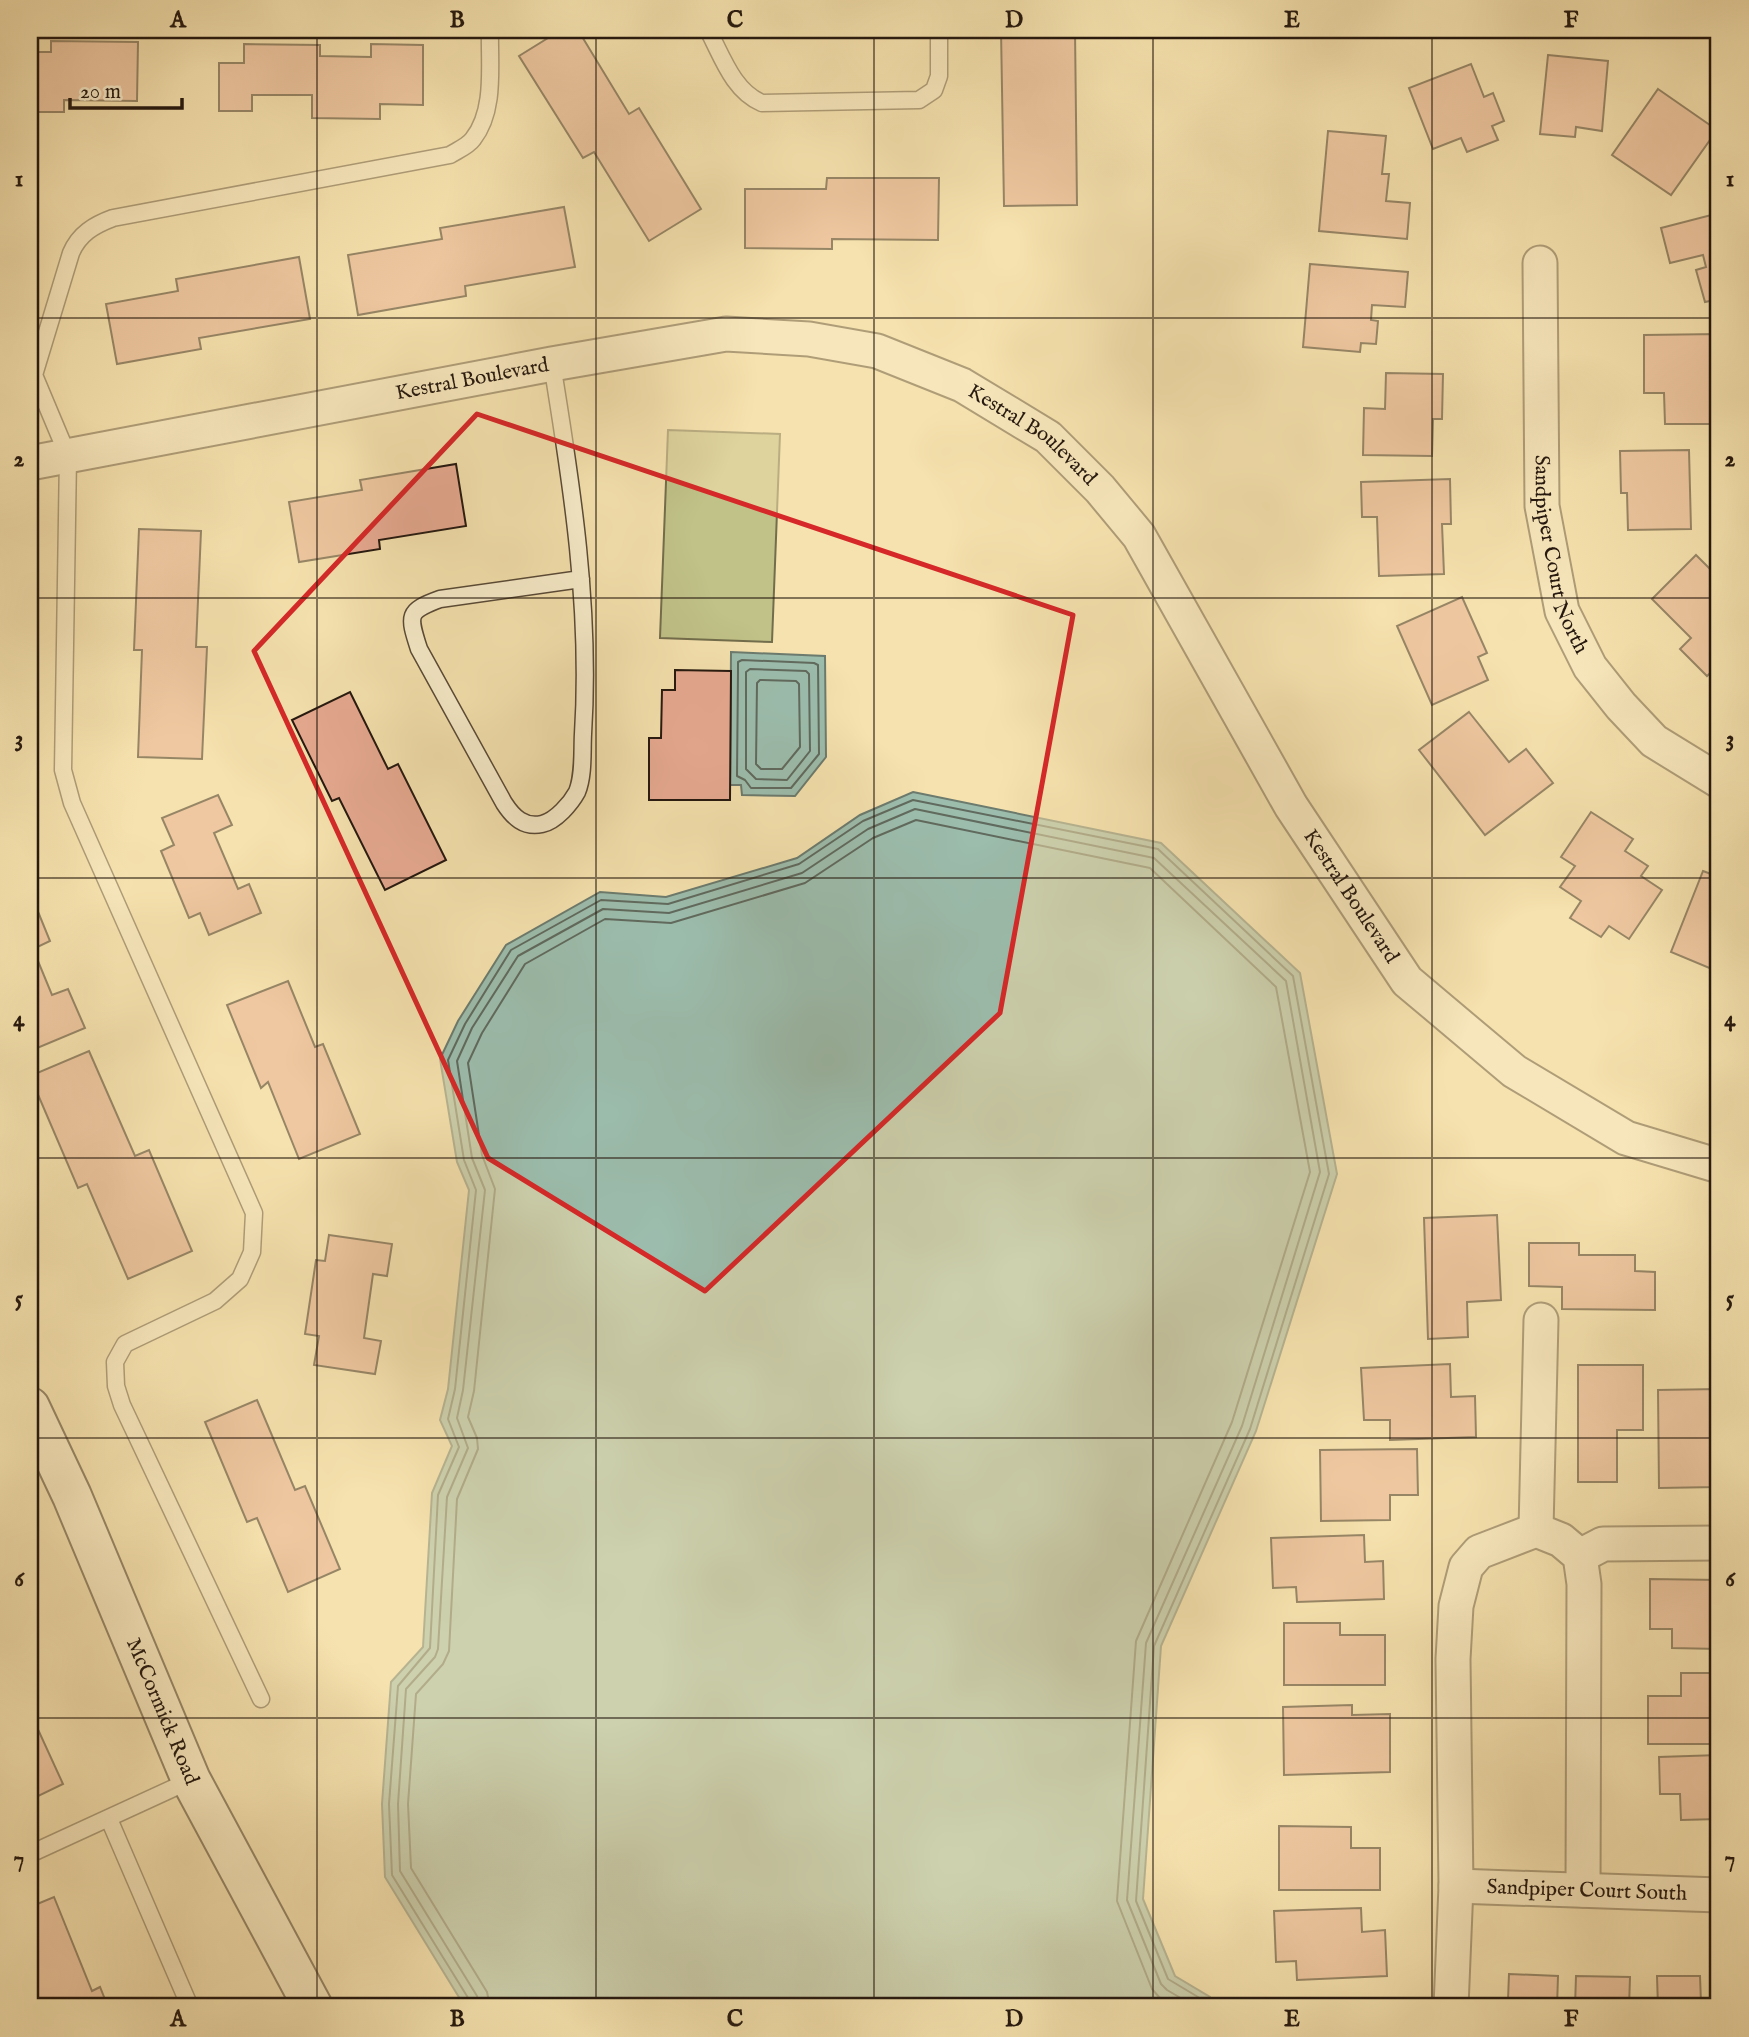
<svg xmlns="http://www.w3.org/2000/svg" width="1749" height="2037" viewBox="0 0 1749 2037" font-family="'IM FELL English',serif">
<style>
.green{fill:#c0c288;stroke:#726d4c;stroke-width:2}
.water{fill:#9cbdad;stroke:#6c7b6e;stroke-width:2}
.lines{fill:none;stroke-linecap:round;stroke-linejoin:round}
.shore{stroke:#606a5e;stroke-width:2}
.building{fill:#e6a991;stroke:#25180f;stroke-width:2}
.lane-casing{stroke:#594a37;stroke-width:19}
.street-casing{stroke:#594a37;stroke-width:37}
.secondary-casing{stroke:#25180f;stroke-width:42}
.lane{stroke:#f8ecca;stroke-width:16}
.street{stroke:#f8ecca;stroke-width:33}
.secondary{stroke:#f8ecca;stroke-width:38}
.marked{fill:none;stroke:#d62828;stroke-width:5;stroke-linejoin:round}
.grid{fill:none;stroke:#25180f;stroke-width:2;stroke-opacity:0.55}
.labels{text-anchor:middle;dominant-baseline:central;stroke-width:6;stroke-linejoin:round;paint-order:stroke}
.street-label{font-size:21px;fill:#25180f;stroke:#f8ecca}
.neatline{fill:none;stroke:#25180f;stroke-width:2.5}
.grid-label{font-size:23px;text-anchor:middle;font-weight:bold;fill:#25180f}
</style>
<rect width="100%" height="100%" fill="#f5e2ae"/>
<filter id="stains"><feTurbulence type="fractalNoise" baseFrequency=".00286" numOctaves="4"/><feColorMatrix values="0 0 0 0 .2 0 0 0 0 .09 0 0 0 0 .02 0 0 0 .5 -.17"/></filter>
<radialGradient id="worn" r=".72"><stop offset=".6" stop-color="#630" stop-opacity="0"/><stop offset="1" stop-color="#630" stop-opacity=".3"/></radialGradient>
<!-- green -->
<polygon class="green" points="668,430 780,434 772,642 660,638"/>
<!-- water -->
<g class="water">
<polygon points="731,652 825,656 826,757 795,796 742,795 741,785 730,785"/>
<polygon points="913,792 1161,843 1300,973 1337,1174 1256,1431 1161,1646 1143,1899 1175,1976 1210,1997 1213,2007 662,2007 607,2005 603,2007 465,2007 385,1877 382,1804 391,1682 423,1647 432,1493 452,1446 440,1420 448,1389 469,1190 457,1162 440,1059 458,1021 506,945 600,892 666,897 797,858 860,815"/>
</g>
<g class="lines">
<!-- shore -->
<g class="shore">
<polygon points="742,660 814,663 818,665 819,754 791,788 751,788 745,780 737,776 738,671 738,662"/>
<polygon points="750,669 806,671 809,674 810,751 787,780 756,779 746,769 746,672"/>
<polygon points="760,680 796,681 799,684 800,747 782,769 761,769 756,764 757,683"/>
<polyline points="471,2007 470,2001 392,1875 389,1804 398,1686 430,1648 438,1495 459,1447 448,1419 455,1389 476,1190 464,1160 448,1060 465,1024 511,950 601,900 668,904 799,864 863,821 913,800 1158,849 1293,976 1329,1174 1250,1429 1154,1646 1136,1901 1168,1979 1203,2000 1205,2007"/>
<polyline points="480,2007 477,1996 400,1871 398,1804 406,1689 435,1657 438,1649 447,1497 468,1448 457,1418 463,1390 485,1190 472,1158 457,1061 472,1028 518,956 603,909 669,913 802,873 868,829 915,809 1154,858 1286,981 1320,1172 1242,1426 1146,1643 1127,1900 1161,1984 1167,1990 1196,2007"/>
<polyline points="490,2007 487,1992 411,1868 408,1804 416,1694 443,1664 449,1651 457,1499 478,1449 477,1438 468,1417 474,1391 495,1189 482,1155 468,1063 482,1033 525,964 605,919 671,923 805,883 873,838 916,820 1150,868 1276,987 1310,1172 1232,1422 1136,1641 1117,1901 1152,1989 1159,1997 1176,2007"/>
</g>
</g>
<!-- building -->
<g class="building">
<polygon points="561,30 578,30 629,114 639,108 701,209 649,241 594,152 583,158 519,56"/>
<polygon points="1001,30 1075,30 1077,205 1004,206"/>
<polygon points="51,41 138,42 137,101 64,100 64,112 30,112 30,52 51,52"/>
<polygon points="244,44 320,45 320,56 371,57 371,44 423,45 423,105 380,104 380,119 312,118 312,95 252,95 252,111 219,111 219,63 244,63"/>
<polygon points="1548,55 1608,61 1602,131 1576,127 1575,137 1540,134"/>
<polygon points="1471,64 1484,97 1493,93 1504,121 1492,126 1498,140 1467,152 1461,138 1433,149 1409,88"/>
<polygon points="1658,89 1717,130 1671,195 1612,155"/>
<polygon points="1328,131 1386,136 1382,174 1389,174 1386,201 1410,203 1407,239 1319,231"/>
<polygon points="827,178 939,178 938,240 832,239 832,249 745,248 745,189 826,189"/>
<polygon points="564,207 575,267 465,286 466,296 358,315 348,255 442,239 440,228"/>
<polygon points="1719,213 1719,299 1705,302 1696,270 1706,267 1703,255 1670,263 1661,228"/>
<polygon points="299,257 310,319 199,338 201,349 117,364 106,304 178,291 176,279"/>
<polygon points="1310,264 1408,272 1405,307 1372,305 1371,320 1378,321 1376,344 1361,343 1360,352 1303,347"/>
<polygon points="1719,334 1719,424 1665,424 1664,393 1644,393 1644,335"/>
<polygon points="1386,373 1443,374 1442,419 1433,419 1432,456 1363,455 1364,408 1385,409"/>
<polygon points="1689,450 1691,529 1628,530 1627,493 1621,493 1620,451"/>
<polygon points="456,464 466,526 379,540 380,549 299,562 289,502 362,490 360,480"/>
<polygon points="1450,479 1451,524 1442,524 1444,574 1379,576 1377,517 1362,517 1361,482"/>
<polygon points="139,529 201,531 196,647 207,647 202,759 138,757 142,650 134,650"/>
<polygon points="1696,555 1719,578 1719,665 1707,676 1680,649 1691,638 1652,599"/>
<polygon points="1462,597 1487,653 1478,657 1488,680 1432,705 1397,626"/>
<polygon points="675,670 731,671 730,800 649,800 649,738 661,738 662,690 675,690"/>
<polygon points="350,692 388,769 398,764 446,860 385,890 339,798 332,801 292,720"/>
<polygon points="1469,712 1509,762 1526,749 1553,783 1485,835 1419,750"/>
<polygon points="218,795 232,825 214,833 238,889 249,884 261,913 209,935 200,913 189,918 161,851 174,845 162,818"/>
<polygon points="1591,812 1633,839 1625,851 1648,866 1641,876 1662,890 1629,939 1609,926 1601,937 1570,918 1581,901 1560,887 1575,866 1561,857"/>
<polygon points="1703,871 1719,877 1719,972 1671,952"/>
<polygon points="30,892 50,941 33,949 52,995 68,989 85,1028 30,1051"/>
<polygon points="288,981 315,1047 323,1044 360,1134 299,1159 268,1082 261,1088 227,1005"/>
<polygon points="89,1051 135,1156 149,1150 192,1251 128,1279 87,1184 78,1188 30,1076"/>
<polygon points="1497,1215 1501,1300 1467,1302 1468,1337 1428,1339 1424,1218"/>
<polygon points="329,1235 392,1244 387,1276 373,1274 364,1338 381,1341 375,1374 314,1365 319,1336 305,1334 316,1260 325,1261"/>
<polygon points="1529,1243 1579,1243 1579,1255 1635,1255 1635,1271 1655,1272 1655,1310 1562,1309 1562,1287 1529,1286"/>
<polygon points="1450,1364 1451,1397 1475,1396 1476,1437 1390,1440 1390,1420 1364,1420 1361,1368"/>
<polygon points="1578,1365 1643,1365 1643,1430 1617,1430 1617,1482 1578,1482"/>
<polygon points="1719,1389 1717,1487 1659,1488 1658,1390"/>
<polygon points="257,1400 295,1490 305,1486 340,1569 288,1592 257,1518 247,1522 205,1422"/>
<polygon points="1417,1449 1418,1495 1390,1495 1390,1520 1321,1521 1320,1450"/>
<polygon points="1364,1535 1365,1562 1383,1561 1384,1599 1297,1602 1296,1587 1273,1588 1271,1538"/>
<polygon points="1650,1579 1719,1580 1719,1649 1672,1648 1672,1629 1650,1629"/>
<polygon points="1284,1623 1340,1623 1340,1635 1385,1635 1385,1685 1284,1685"/>
<polygon points="1681,1673 1719,1673 1719,1744 1648,1744 1648,1696 1681,1696"/>
<polygon points="1352,1705 1352,1715 1390,1714 1390,1772 1284,1775 1283,1707"/>
<polygon points="30,1712 63,1784 30,1800"/>
<polygon points="1719,1755 1719,1819 1681,1820 1680,1794 1660,1794 1659,1757"/>
<polygon points="1279,1826 1351,1827 1351,1848 1380,1848 1380,1890 1279,1890"/>
<polygon points="54,1897 92,1991 100,1987 108,2007 30,2007 30,1907"/>
<polygon points="1361,1908 1362,1932 1385,1930 1387,1976 1297,1980 1296,1961 1276,1962 1274,1911"/>
<polygon points="1509,1974 1558,1976 1557,2007 1479,2007 1479,2000 1508,2000"/>
<polygon points="1576,1976 1630,1977 1629,2007 1575,2007"/>
<polygon points="1657,1976 1700,1976 1701,2003 1719,2003 1719,2007 1658,2007"/>
<rect x="1278" y="2005" width="47" height="2"/>
</g>
<g class="lines">
<!-- lane casing -->
<g class="lane-casing">
<g id="lane">
<path d="M708,30c14,26 25,61 54,73l157,-3 15,-10 5,-14v-46"/>
<path d="M552,364c20,122 39,245 31,370 -1,17 1,41 -6,58 -6,11 -21,29 -35,32 -18,4 -29,-7 -38,-21l-85,-154c-11,-34 -12,-38 21,-50l141,-20"/>
<path d="M261,1699l-139,-294 -6,-19 -1,-24 10,-18 90,-43 25,-22 12,-27 2,-39 -182,-410 -9,-33 5,-314 -34,-81 37,-122c8,-19 23,-28 42,-35l337,-63c8,-5 18,-9 23,-16 23,-29 16,-75 17,-109"/>
<polyline points="109,1819 190,2007"/>
<polyline points="30,1854 191,1780"/>
</g>
</g>
<!-- street casing -->
<g class="street-casing">
<g id="street">
<path id="s1" d="M1540,263l2,243 20,105 28,56 31,39 33,35 65,40"/>
<path id="s2" d="M30,463l522,-99 174,-30 83,5 68,12 85,34 86,52 52,52 39,47 152,270 116,175 107,90 112,67 93,28"/>
<polyline points="1536,1530 1541,1320"/>
<polyline points="1580,1556 1603,1544 1719,1543"/>
<path id="s3" d="M1456,1886l263,9"/>
<polyline points="1451,2007 1456,1886 1453,1659 1456,1606 1466,1567 1479,1552 1536,1530 1561,1540 1580,1556 1584,1584 1583,1890"/>
</g>
</g>
<!-- secondary casing -->
<g class="secondary-casing">
<g id="secondary">
<path id="s4" d="M30,1407l42,89 119,284 122,227"/>
</g>
</g>
<!-- lane -->
<use href="#lane" class="lane"/>
<!-- street -->
<use href="#street" class="street"/>
<!-- secondary -->
<use href="#secondary" class="secondary"/>
</g>
<!-- marked area -->
<path d="M0 0H1749V2037H0ZM477,414l596,201 -73,398 -295,278 -217,-133 -234,-507z" fill="#f5e2ae" fill-opacity=".55" fill-rule="evenodd"/>
<path class="marked" d="M477,414l596,201 -73,398 -295,278 -217,-133 -234,-507z"/>
<!-- grid -->
<path class="grid" d="M317,30v1977M596,30v1977M874,30v1977M1153,30v1977M1432,30v1977M30,318h1689M30,598h1689M30,878h1689M30,1158h1689M30,1438h1689M30,1718h1689"/>
<g class="labels">
<!-- street labels -->
<g class="street-label">
<text stroke="none"><textPath href="#s2" startOffset="450">Kestral Boulevard</textPath></text>
<text stroke="none"><textPath href="#s2" startOffset="1038">Kestral Boulevard</textPath></text>
<text stroke="none"><textPath href="#s1" startOffset="294">Sandpiper Court North</textPath></text>
<text stroke="none"><textPath href="#s2" startOffset="1605">Kestral Boulevard</textPath></text>
<text stroke="none"><textPath href="#s4" startOffset="332">McCormick Road</textPath></text>
<text stroke="none"><textPath href="#s3" startOffset="131">Sandpiper Court South</textPath></text>
</g>
</g>
<!-- margin -->
<rect width="1749" height="2037" fill="none" stroke="#f5e2ae" stroke-width="77"/>
<!-- scale -->
<path d="M70 98v10h112v-10" fill="none" stroke="#25180f" stroke-width="3.5"/>
<text x="80" y="98" font-size="21" fill="#25180f" stroke="#f8ecca" stroke-width="5" paint-order="stroke">20 m</text>
<rect x="38" y="38" width="1672" height="1960" class="neatline"/>
<g class="grid-label">
<text x="178" y="27">A</text>
<text x="457" y="27">B</text>
<text x="735" y="27">C</text>
<text x="1014" y="27">D</text>
<text x="1292" y="27">E</text>
<text x="1571" y="27">F</text>
<text x="19" y="186">1</text>
<text x="1730" y="186">1</text>
<text x="19" y="466">2</text>
<text x="1730" y="466">2</text>
<text x="19" y="746">3</text>
<text x="1730" y="746">3</text>
<text x="19" y="1026">4</text>
<text x="1730" y="1026">4</text>
<text x="19" y="1306">5</text>
<text x="1730" y="1306">5</text>
<text x="19" y="1586">6</text>
<text x="1730" y="1586">6</text>
<text x="19" y="1866">7</text>
<text x="1730" y="1866">7</text>
<text x="178" y="2026">A</text>
<text x="457" y="2026">B</text>
<text x="735" y="2026">C</text>
<text x="1014" y="2026">D</text>
<text x="1292" y="2026">E</text>
<text x="1571" y="2026">F</text>
</g>
<rect width="100%" height="100%" filter="url(#stains)"/>
<rect width="100%" height="100%" fill="url(#worn)"/>
</svg>
